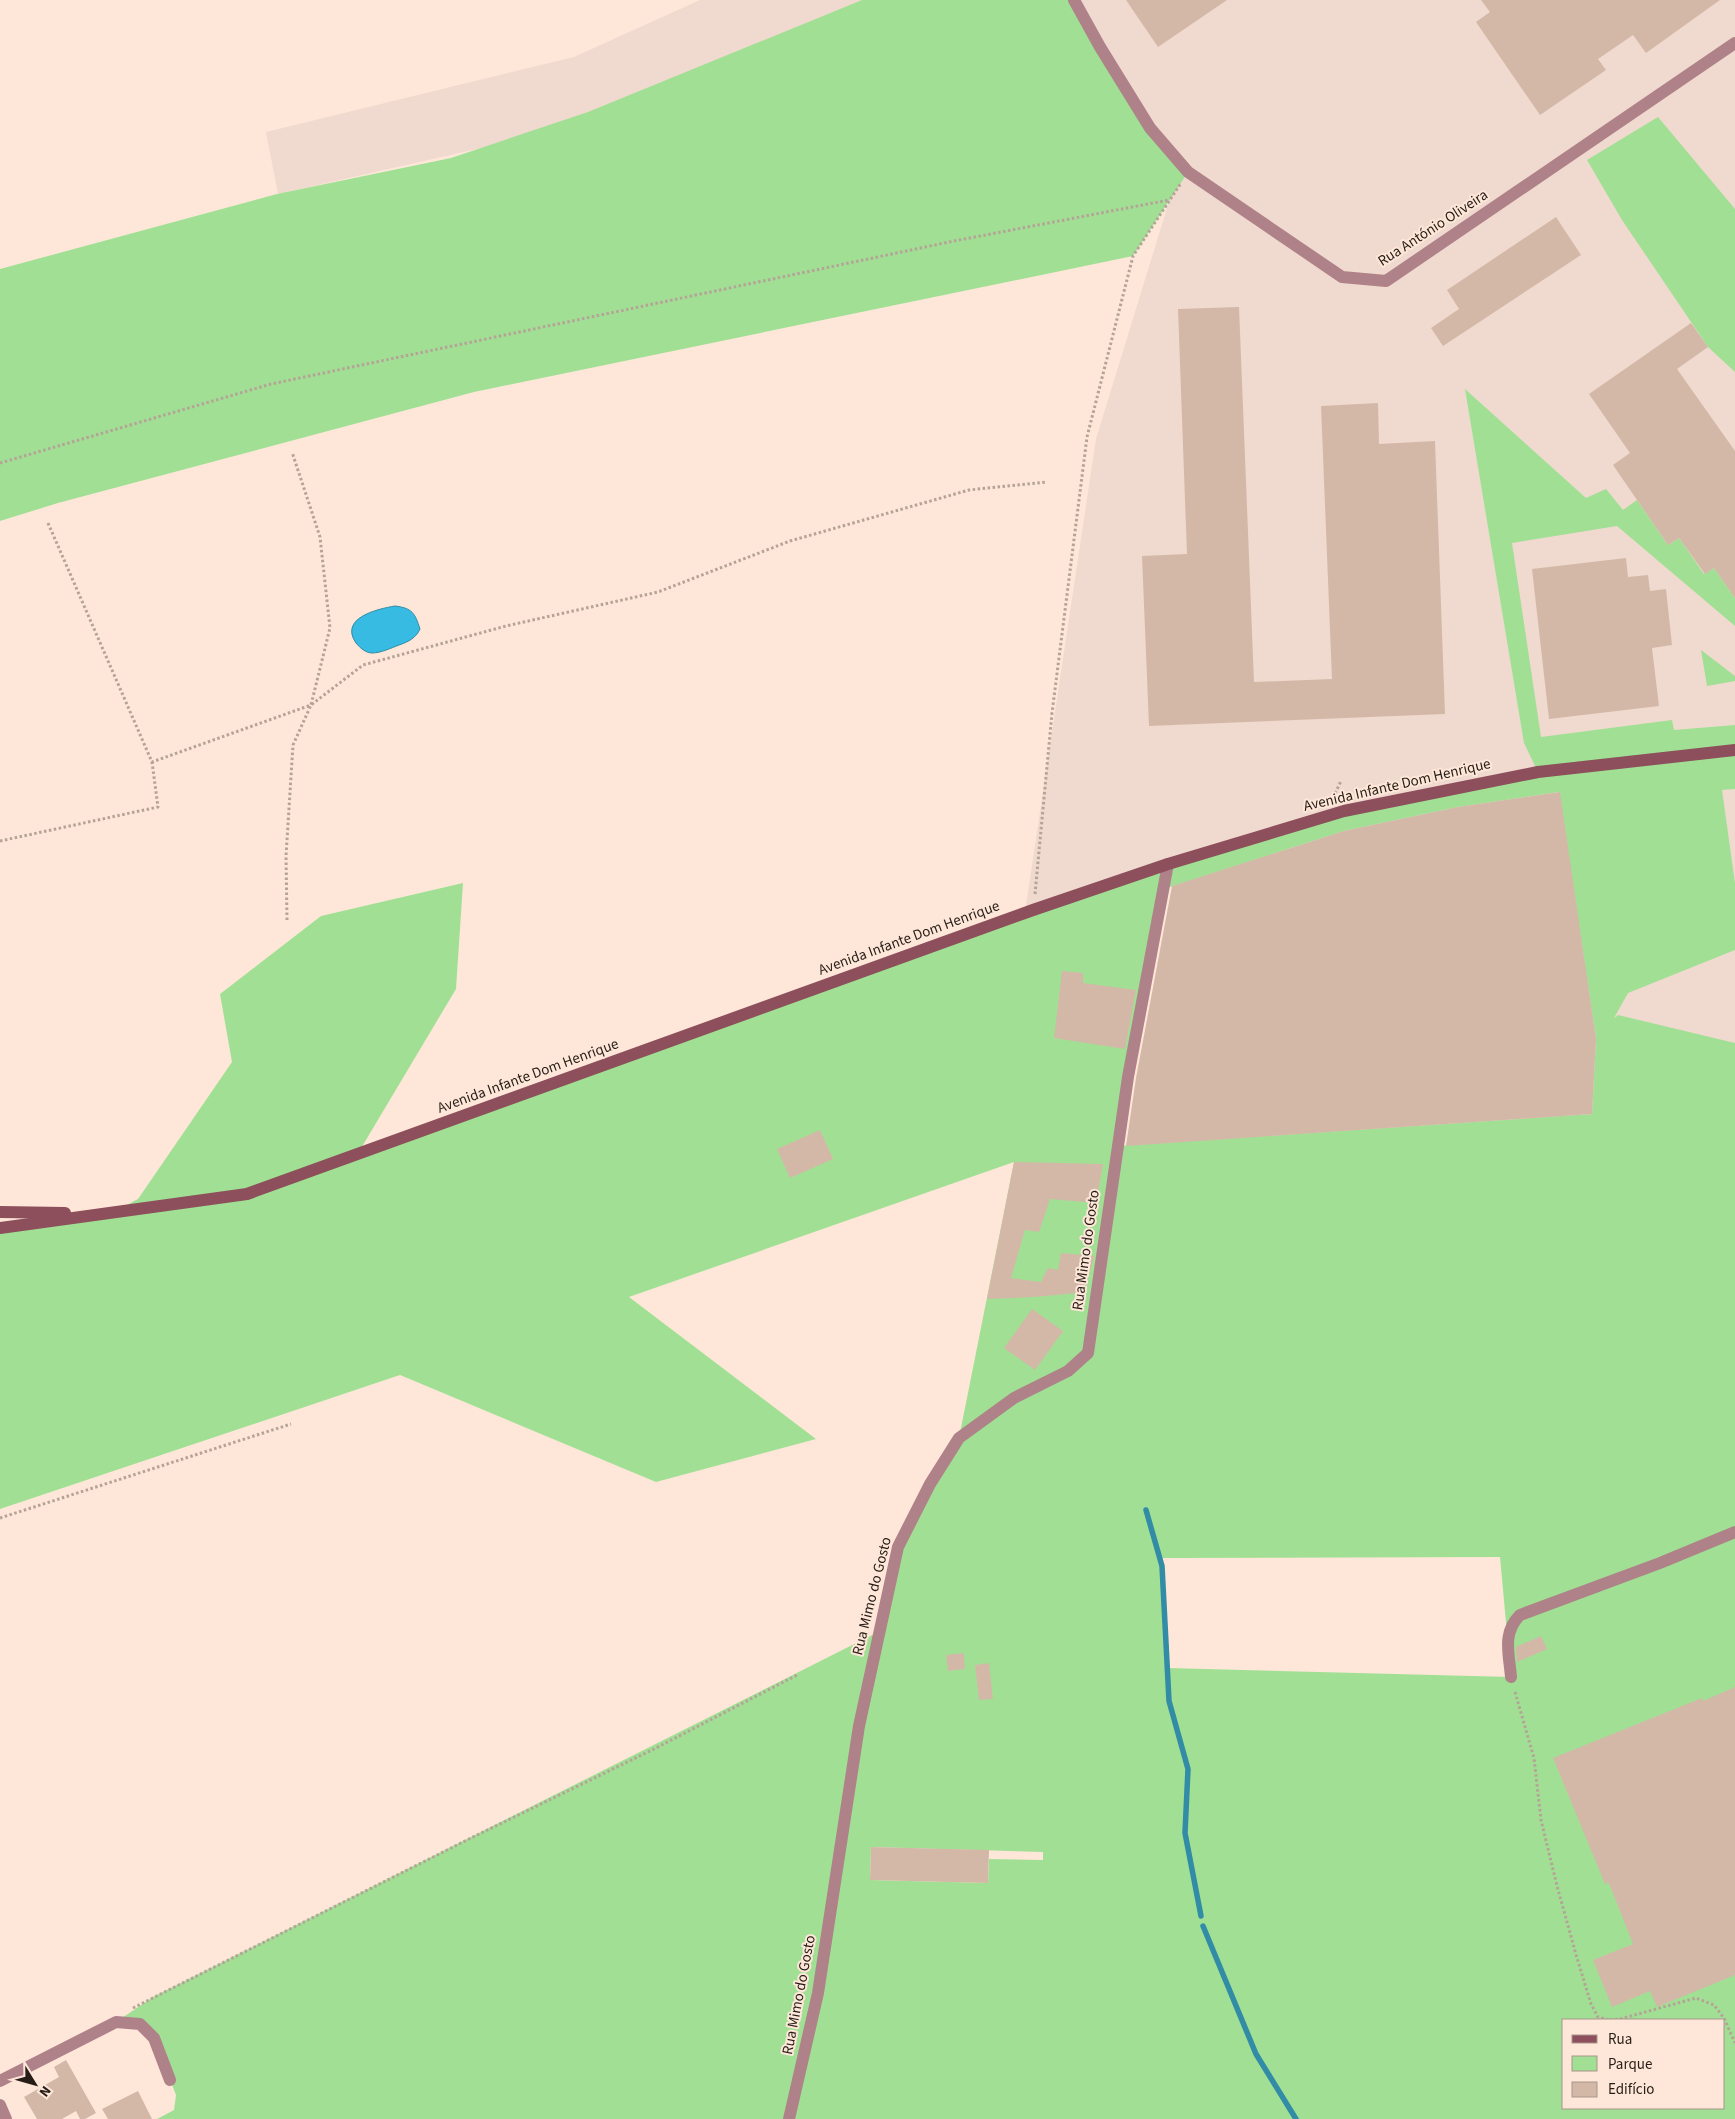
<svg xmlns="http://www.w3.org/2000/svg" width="1735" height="2119" viewBox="0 0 1735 2119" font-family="'Source Sans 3',sans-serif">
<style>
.industrial{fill:#f0d9ce}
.green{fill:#a1e094;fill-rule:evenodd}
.water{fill:#37bbe3;stroke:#328ca6}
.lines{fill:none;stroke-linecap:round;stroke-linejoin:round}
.stream{stroke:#328ca6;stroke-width:5.5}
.building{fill:#d3b8a7}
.path{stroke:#b5a397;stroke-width:3;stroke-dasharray:2.5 2.5;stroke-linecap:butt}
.minor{stroke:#af8289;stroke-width:12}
.secondary{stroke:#8d4f5b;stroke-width:12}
.labels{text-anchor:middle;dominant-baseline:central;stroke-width:4;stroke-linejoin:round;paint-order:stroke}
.street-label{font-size:15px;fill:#261d16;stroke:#fee7d9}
</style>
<rect width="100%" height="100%" fill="#fee7d9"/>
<!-- industrial -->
<g class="industrial">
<polygon points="700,0 880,0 596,122 278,194 266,132 574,57"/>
<polygon points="1064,0 1735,0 1735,1366 1088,1406 1187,855 1025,912 1096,439 1175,182"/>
</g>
<!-- green -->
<g class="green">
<polygon points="862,0 1074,0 1100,47 1188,172 1133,256 474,392 58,503 0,521 0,269 277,194 451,158 588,112"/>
<polygon points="1658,117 1735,209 1735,372 1708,347 1622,220 1587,160"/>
<path d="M1465,389l121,109 20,-9 17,21 14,-10 31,45 11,-7 25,36 10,-6 21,30v28l-118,-100 -105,17 29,194 131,-17 2,10 61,-5v64l-13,1 13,93v67l-107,43 -14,25 4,-3 117,28v1076h-1578l17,-9 2,-15 -22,-57 -14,-14 -24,-2 37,-25 725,-365 20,-85 61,-109 55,-276 -385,135 187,142 -160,43 -256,-107 -400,134v-281l110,-14 28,-15 94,-137 -12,-68 101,-78 142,-33 -7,106 -99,166 676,-245 311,-99 194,-39 -14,-29zM1559,792l37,247 -4,75 -474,32 46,-257 180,-58 114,-24zM1500,1557l11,120 -343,-9 -8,-110zM871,1847l172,5v8l-54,-1 -1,24 -118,-3zM1564,2020h160v88h-160z"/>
<polygon points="1701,650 1735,676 1735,681 1707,686"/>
</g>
<!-- water -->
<path class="water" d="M395,606c17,2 20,7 25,23 -4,9 -12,13 -21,16 -8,3 -18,8 -27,8 -6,0 -12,-5 -16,-10 -17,-25 21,-34 39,-37z"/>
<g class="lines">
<!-- stream -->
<g class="stream">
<polyline points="1146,1510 1162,1566 1169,1701 1188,1769 1185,1833 1201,1916"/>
<polyline points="1203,1926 1256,2054 1296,2119"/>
</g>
</g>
<!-- building -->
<g class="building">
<polygon points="1126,0 1227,0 1158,47"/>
<polygon points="1481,0 1720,0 1646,53 1633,35 1598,59 1606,70 1540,115 1476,22 1490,12"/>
<polygon points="1556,217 1581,255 1443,346 1431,328 1459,309 1447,290"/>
<polygon points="1239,307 1254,682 1332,679 1321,406 1378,403 1379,444 1435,441 1445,714 1149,726 1142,556 1187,554 1178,309"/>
<polygon points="1691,323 1708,347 1677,369 1735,451 1735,598 1714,568 1705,574 1679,538 1668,545 1613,465 1630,453 1589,394"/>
<polygon points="1626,558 1628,577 1648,575 1650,591 1666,589 1672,645 1652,648 1659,706 1549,719 1532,569"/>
<polygon points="1560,792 1596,1039 1592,1114 1126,1146 1136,1078 1172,886 1344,831 1458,807"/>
<polygon points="1062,971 1083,973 1083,983 1136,990 1125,1049 1054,1038"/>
<polygon points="820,1130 833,1159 790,1178 777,1149"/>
<polygon points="1014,1162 1103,1164 1096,1203 1050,1199 1039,1232 1025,1230 1011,1278 1041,1282 1048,1268 1058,1270 1061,1253 1094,1256 1085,1290 1077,1289 1077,1293 1034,1297 987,1299"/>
<polygon points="1032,1309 1063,1331 1035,1370 1004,1348"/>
<polygon points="1541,1636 1547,1649 1517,1662 1516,1647"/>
<polygon points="964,1653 965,1669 948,1671 946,1655"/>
<polygon points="989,1663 993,1699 979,1700 975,1665"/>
<polygon points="1735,1687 1735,1975 1657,2007 1650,1991 1612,2007 1593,1960 1633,1944 1609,1883 1605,1884 1553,1758 1702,1698 1703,1701"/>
<polygon points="871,1847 989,1850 988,1883 870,1880"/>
<polygon points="66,2060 96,2113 85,2119 80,2119 76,2111 62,2119 37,2119 24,2097 59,2077 54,2067"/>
<polygon points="138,2091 152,2119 108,2119 102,2109"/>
</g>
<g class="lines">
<!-- path -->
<g class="path">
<polyline points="0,463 271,384 954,241 1169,200"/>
<polyline points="48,523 152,762 311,705 330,628 320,537 292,452"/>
<polyline points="1333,798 1341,781"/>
<polyline points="0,841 158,807 152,762"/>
<polyline points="1035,894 1052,713 1087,437 1133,256 1181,183"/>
<polyline points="287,920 286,856 293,745 311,705 363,665 506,626 658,592 790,541 969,490 1047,482"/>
<polyline points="0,1518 291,1424"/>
<polyline points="1515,1692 1534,1758 1541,1820 1557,1886 1577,1958 1591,2004 1598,2017 1609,2020"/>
<polyline points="133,2008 469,1839 654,1749 797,1675"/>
<polyline points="1610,2020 1620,2019 1696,1998 1714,2005 1724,2018 1735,2043"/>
</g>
<!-- minor -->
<g class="minor">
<polyline points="1074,0 1100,47 1150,128 1188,172 1342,277 1386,281 1735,43"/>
<path d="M1511,1677c-2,-24 -9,-44 9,-62l140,-52 75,-31"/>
<polyline points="0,2081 116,2022 140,2024 154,2038 170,2080"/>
<polyline points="0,2105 6,2119"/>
<polyline points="789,2119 818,1993 859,1726 898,1547 930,1484 959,1438 1014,1398 1068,1371 1088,1353 1128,1077 1168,864"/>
</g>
<!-- secondary -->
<g class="secondary">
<polyline points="0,1212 65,1213"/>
<polyline points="0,1228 247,1194 1033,910 1168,864 1344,811 1538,772 1735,750"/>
</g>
</g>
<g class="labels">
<!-- street labels -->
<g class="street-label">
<text transform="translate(1433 228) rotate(-33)">Rua António Oliveira</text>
<text transform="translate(1397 785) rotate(-13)">Avenida Infante Dom Henrique</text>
<text transform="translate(909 938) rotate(-20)">Avenida Infante Dom Henrique</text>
<text transform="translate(528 1076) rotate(-20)">Avenida Infante Dom Henrique</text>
<text transform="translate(1086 1250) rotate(-82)">Rua Mimo do Gosto</text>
<text transform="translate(872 1596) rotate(-76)">Rua Mimo do Gosto</text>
<text transform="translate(799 1995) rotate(-79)">Rua Mimo do Gosto</text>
</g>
</g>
<!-- legend -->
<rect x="1562" y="2019" width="162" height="90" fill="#fee7d9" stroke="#a8968b"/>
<rect x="1572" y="2035" width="25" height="8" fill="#8d4f5b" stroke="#a8968b"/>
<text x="1608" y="2044" font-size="15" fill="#261d16">Rua</text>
<rect x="1572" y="2056" width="25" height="15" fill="#a1e094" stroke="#a8968b"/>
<text x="1608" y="2069" font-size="15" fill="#261d16">Parque</text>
<rect x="1572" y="2082" width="25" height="15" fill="#d3b8a7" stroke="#a8968b"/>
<text x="1608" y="2094" font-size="15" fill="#261d16">Edifício</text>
<!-- north arrow -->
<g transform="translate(35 2084) rotate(127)" stroke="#fee7d9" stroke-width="4" paint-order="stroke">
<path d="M0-4L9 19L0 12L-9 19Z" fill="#261d16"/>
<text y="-8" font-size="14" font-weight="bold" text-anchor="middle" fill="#261d16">N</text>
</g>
</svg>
